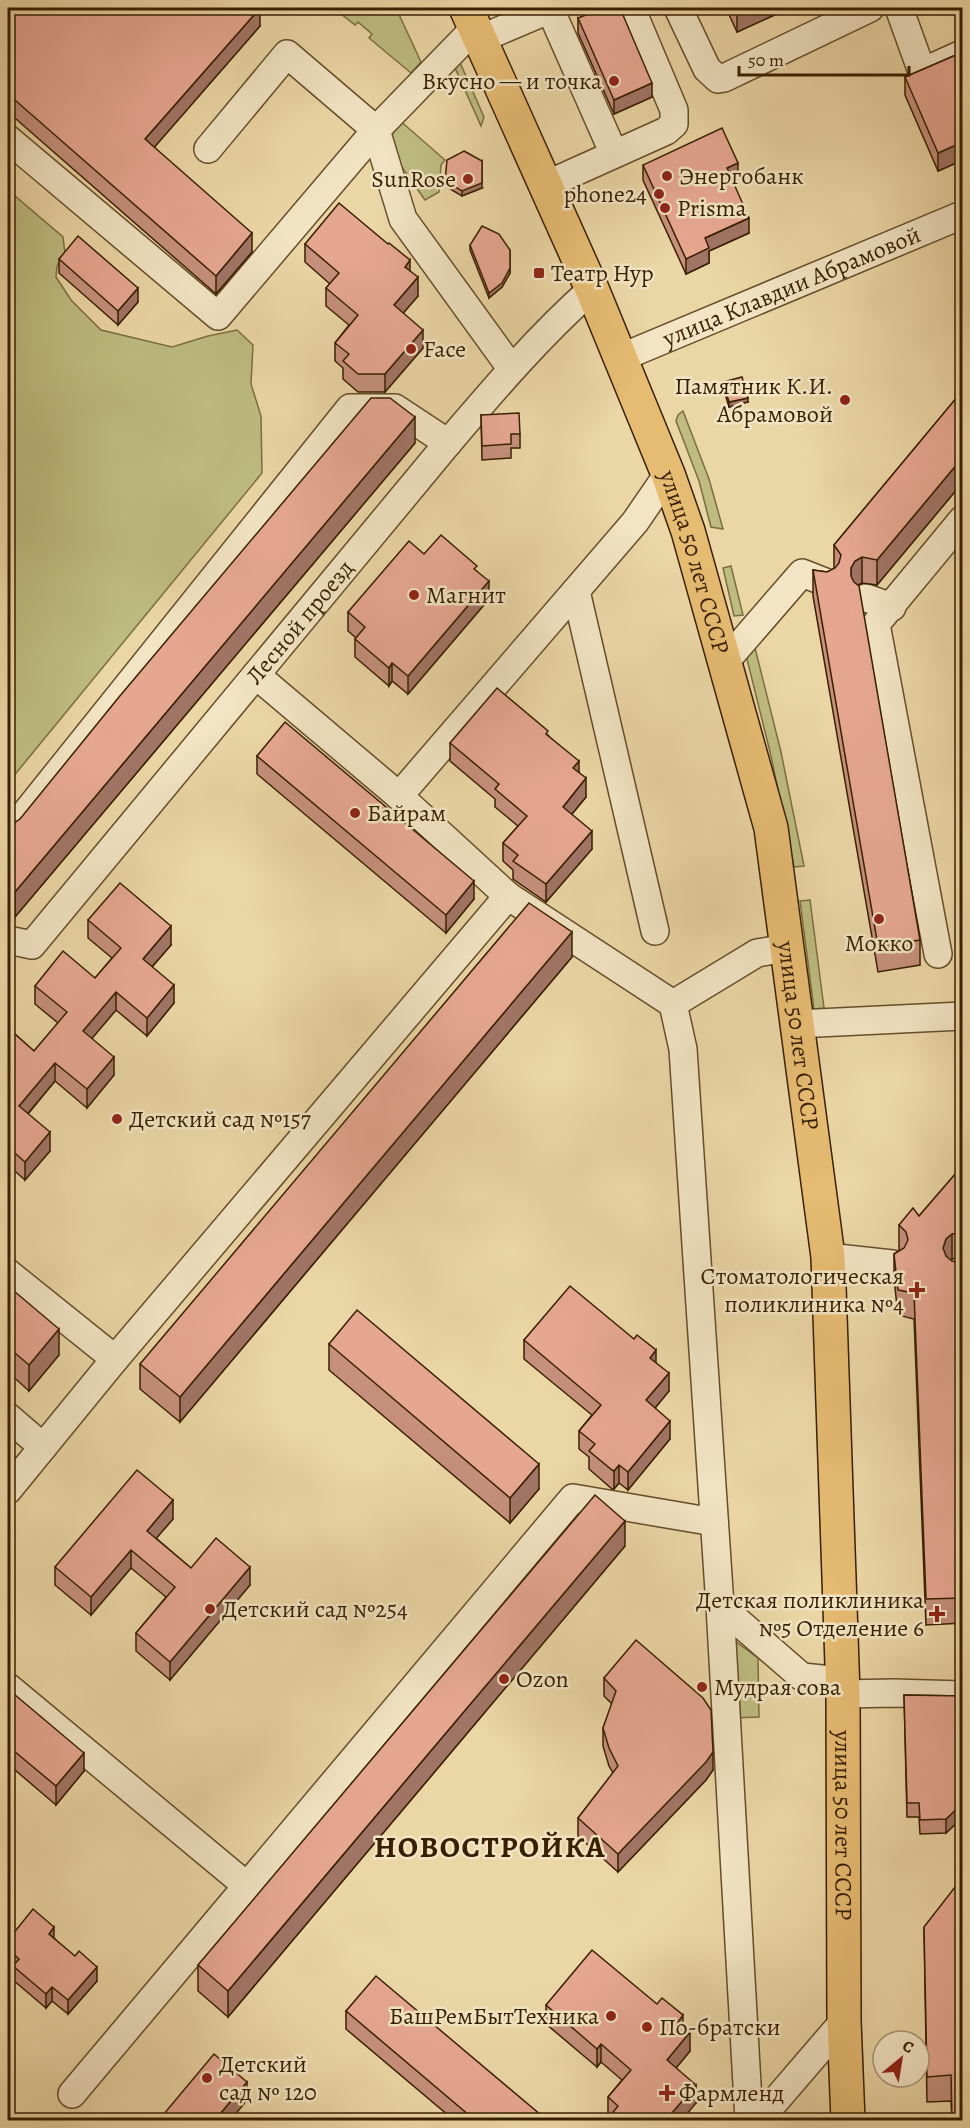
<svg xmlns="http://www.w3.org/2000/svg" width="970" height="2128" viewBox="0 0 970 2128" font-family="Alegreya,serif">
<style>
.green{fill:#bebc81;stroke:#7b6e40;stroke-width:1.5}
.lines{fill:none;stroke-linecap:round;stroke-linejoin:round}
.minor-casing{stroke:#654d29;stroke-width:30}
.major-casing{stroke:#381f00;stroke-width:36}
.minor{stroke:#f2e4c4;stroke-width:27}
.major{stroke:#e6bb72;stroke-width:33}
.wall{fill:#c6907d;stroke:#381f00;stroke-width:1.5}
.shaded-wall{fill:#a17566;stroke:#381f00;stroke-width:1.5}
.building{fill:#e6a791;stroke:#381f00;stroke-width:1.5}
.poi-dot{fill:#8f2418;stroke:#f2e4c4;stroke-width:2}
.labels{text-anchor:middle;dominant-baseline:central;stroke-width:5;stroke-linejoin:round;paint-order:stroke}
.poi-label{font-size:24px;fill:#381f00;stroke:#f2e4c4;text-anchor:start}
.street-label{font-size:24px;fill:#381f00;stroke:#f2e4c4}
.district-label{font-size:30px;font-weight:bold;letter-spacing:1.5px;fill:#381f00;stroke:#f2e4c4}
</style>
<rect width="100%" height="100%" fill="#ebd6a5"/>
<filter id="stains"><feTurbulence type="fractalNoise" baseFrequency=".00333" numOctaves="4"/><feColorMatrix values="0 0 0 0 .2 0 0 0 0 .09 0 0 0 0 .02 0 0 0 .5 -.17"/></filter>
<radialGradient id="worn" r=".72"><stop offset=".6" stop-color="#630" stop-opacity="0"/><stop offset="1" stop-color="#630" stop-opacity=".3"/></radialGradient>
<!-- green -->
<g class="green">
<polygon points="342,8 396,8 421,62 411,73 369,38 372,34 358,22 355,25 340,13 343,9"/>
<polygon points="458,58 484,117 481,126 452,61"/>
<polygon points="398,119 445,160 441,165 439,192 425,200 384,142"/>
<polygon points="8,190 63,237 65,253 57,266 56,277 71,300 101,330 172,347 208,336 237,330 253,345 251,384 261,416 262,473 8,783"/>
<polygon points="683,411 709,479 723,529 711,527 699,481 676,421 678,415"/>
<polygon points="731,566 743,615 734,616 723,568"/>
<polygon points="755,648 781,752 804,866 794,867 771,756 746,655"/>
<polygon points="810,900 824,1008 814,1009 800,901"/>
<polygon points="732,1639 758,1658 759,1717 733,1718"/>
</g>
<g class="lines">
<!-- minor casing -->
<g class="minor-casing">
<g id="minor">
<polyline points="678,8 707,69 718,79 724,78 870,8"/>
<polyline points="899,8 921,69 929,69 962,54"/>
<polyline points="550,9 614,154"/>
<polyline points="480,39 553,8"/>
<polyline points="8,139 218,316 376,130 475,28"/>
<polyline points="208,149 287,54 376,130 403,219 511,368"/>
<polyline points="546,185 666,131 674,124 674,110 631,8"/>
<path id="s1" d="M620,358l342,-143"/>
<polyline points="576,591 655,931"/>
<polyline points="866,598 892,607"/>
<polyline points="725,662 802,573 825,582"/>
<polyline points="256,675 399,796 635,522 668,474"/>
<polyline points="399,796 508,896"/>
<polyline points="8,835 350,408 395,408 448,443"/>
<path id="s2" d="M8,940l24,5 416,-502c46,-54 91,-107 144,-154"/>
<polyline points="938,954 876,624 962,520"/>
<polyline points="673,1004 757,953 787,948"/>
<polyline points="797,1024 962,1016"/>
<polyline points="828,1257 892,1264"/>
<polyline points="8,1273 115,1359 508,896 673,1004 683,1049 720,1606 749,2120"/>
<polyline points="8,1417 43,1447"/>
<polyline points="8,1490 115,1359"/>
<polyline points="720,1606 802,1677 842,1681"/>
<polyline points="8,1687 247,1886"/>
<polyline points="843,1694 894,1693 962,1695"/>
<polyline points="72,2094 573,1498 714,1522"/>
<polyline points="759,2120 844,2021"/>
</g>
</g>
<!-- major casing -->
<g class="major-casing">
<g id="major">
<path id="s3" d="M466,8l126,281 76,185 20,57 83,297 57,429 15,437 1,327 4,99"/>
</g>
</g>
<!-- minor -->
<use href="#minor" class="minor"/>
<!-- major -->
<use href="#major" class="major"/>
</g>
<!-- wall -->
<g class="wall">
<polygon points="726,8 790,8 737,32"/>
<polygon points="578,18 652,97 614,114 578,33"/>
<polygon points="8,23 260,26 154,147 252,252 216,294 8,112"/>
<polygon points="963,52 963,160 938,171 905,95 905,77"/>
<polygon points="643,165 738,178 732,180 749,233 709,251 709,263 686,274 643,180"/>
<polygon points="445,181 482,188 462,196 445,186"/>
<polygon points="305,244 410,271 418,296 403,313 423,348 385,392 358,392 343,379 343,368 335,361 335,343 349,325 326,306 326,288 330,284 305,262"/>
<polygon points="470,245 510,250 510,273 502,287 489,298 470,250"/>
<polygon points="59,259 138,302 118,325 59,273"/>
<polygon points="723,382 748,402 729,407 723,387"/>
<polygon points="963,390 963,482 877,585 862,583 858,585 920,940 920,965 878,972 813,596 813,570 827,572 834,569 834,545"/>
<polygon points="481,415 520,434 520,448 511,448 511,458 482,460"/>
<polygon points="415,443 15,917 8,911 8,828 20,819"/>
<polygon points="424,554 477,571 489,599 408,694 392,681 389,686 355,657 355,639 356,638 348,631 348,612"/>
<polygon points="548,735 579,772 586,797 572,814 592,849 546,902 513,879 513,870 503,861 503,843 518,826 495,807 495,799 450,761 450,743"/>
<polygon points="257,756 474,899 446,933 257,774"/>
<polygon points="88,920 171,945 152,967 174,1003 147,1036 116,1010 92,1038 114,1075 87,1108 55,1081 28,1114 50,1151 25,1180 8,1165 8,1028 34,1051 58,1023 35,1004 35,986 95,978 112,958 88,938"/>
<polygon points="572,957 180,1422 140,1389 140,1364"/>
<polygon points="963,1165 963,1257 952,1259 950,1260 963,1348 963,1623 926,1625 914,1319 898,1315 894,1279 894,1254 899,1251 899,1225 919,1216"/>
<polygon points="8,1286 59,1355 29,1391 8,1372"/>
<polygon points="524,1340 656,1363 669,1391 655,1408 670,1439 628,1490 619,1483 614,1489 612,1489 589,1469 589,1457 579,1449 579,1431 592,1415 524,1359"/>
<polygon points="329,1344 539,1489 510,1523 329,1370"/>
<polygon points="173,1519 156,1538 191,1568 250,1585 170,1680 136,1651 136,1633 166,1597 131,1568 91,1615 55,1585 55,1567"/>
<polygon points="625,1546 228,2017 198,1991 198,1965"/>
<polygon points="604,1678 713,1770 706,1780 618,1872 578,1836 578,1818 613,1773 609,1766 603,1746 603,1728 612,1704 604,1696"/>
<polygon points="8,1689 84,1771 56,1805 8,1764"/>
<polygon points="904,1695 963,1696 963,1817 946,1833 920,1834 919,1817 907,1817"/>
<polygon points="924,1927 963,2121 952,2121 951,2101 927,2102"/>
<polygon points="54,1938 97,1981 68,2014 52,2001 46,2008 13,1980 13,1967 8,1963 8,1940"/>
<polygon points="546,2005 683,2026 690,2051 676,2068 696,2103 609,2117 608,2115 608,2097 622,2080 601,2062 597,2067 546,2024"/>
<polygon points="346,2011 548,2121 455,2121 346,2029"/>
</g>
<!-- shaded-wall -->
<g class="shaded-wall">
<polygon points="260,8 260,26 145,158 145,139"/>
<polygon points="750,8 790,8 737,32 737,13"/>
<polygon points="652,83 652,97 614,114 614,100"/>
<polygon points="963,142 963,160 938,171 938,153"/>
<polygon points="482,161 482,188 462,196 462,191"/>
<polygon points="738,163 738,178 727,183 727,168"/>
<polygon points="749,218 749,233 709,251 709,263 686,274 686,259 705,238"/>
<polygon points="252,233 252,252 216,294 216,276"/>
<polygon points="410,260 410,278 405,267"/>
<polygon points="510,268 510,273 502,287 489,298 489,293"/>
<polygon points="418,277 418,296 394,324 394,305"/>
<polygon points="138,288 138,302 118,325 118,311"/>
<polygon points="423,330 423,348 385,392 385,374"/>
<polygon points="748,398 748,402 729,407 729,402"/>
<polygon points="415,417 415,443 15,917 15,892"/>
<polygon points="963,457 963,482 877,585 877,560"/>
<polygon points="862,557 862,583 855,587 851,593 851,568 855,561"/>
<polygon points="489,581 489,599 408,694 408,676"/>
<polygon points="392,663 392,681 389,686 389,668"/>
<polygon points="579,761 579,779 573,768"/>
<polygon points="586,778 586,797 563,825 563,807"/>
<polygon points="592,831 592,849 546,902 546,884"/>
<polygon points="474,881 474,899 446,933 446,915"/>
<polygon points="171,926 171,945 143,977 143,959"/>
<polygon points="572,932 572,957 180,1422 180,1397"/>
<polygon points="174,985 174,1003 147,1036 147,1018"/>
<polygon points="116,992 116,1010 83,1049 83,1031"/>
<polygon points="114,1057 114,1075 87,1108 87,1089"/>
<polygon points="55,1063 55,1081 19,1124 19,1106"/>
<polygon points="50,1132 50,1151 25,1180 25,1162"/>
<polygon points="952,1234 952,1259 946,1265 943,1248 946,1239"/>
<polygon points="59,1329 59,1355 29,1391 29,1365"/>
<polygon points="656,1350 656,1369 650,1358"/>
<polygon points="669,1373 669,1391 646,1419 646,1400"/>
<polygon points="670,1421 670,1439 628,1490 628,1472"/>
<polygon points="539,1464 539,1489 510,1523 510,1498"/>
<polygon points="619,1465 619,1483 614,1489 614,1471"/>
<polygon points="173,1500 173,1519 147,1549 147,1531"/>
<polygon points="625,1521 625,1546 228,2017 228,1991"/>
<polygon points="131,1550 131,1568 91,1615 91,1597"/>
<polygon points="250,1567 250,1585 170,1680 170,1662"/>
<polygon points="713,1752 713,1770 706,1780 618,1872 618,1854"/>
<polygon points="84,1753 84,1771 56,1805 56,1786"/>
<polygon points="963,1803 963,1817 946,1833 946,1819"/>
<polygon points="54,1927 54,1941 49,1934"/>
<polygon points="97,1967 97,1981 68,2014 68,2000"/>
<polygon points="52,1987 52,2001 46,2008 46,1994"/>
<polygon points="683,2015 683,2033 678,2022"/>
<polygon points="690,2032 690,2051 667,2079 667,2060"/>
<polygon points="601,2044 601,2062 597,2067 597,2049"/>
<polygon points="247,2082 247,2100 230,2121 214,2121"/>
<polygon points="696,2085 696,2103 681,2121 665,2121"/>
</g>
<!-- building -->
<g class="building">
<polygon points="21,8 260,8 145,139 252,233 216,276 8,94 8,23"/>
<polygon points="604,8 620,8 652,83 614,100 578,18"/>
<polygon points="734,8 750,8 737,13"/>
<polygon points="963,52 963,142 938,153 905,77"/>
<polygon points="722,128 738,163 727,168 749,218 705,238 709,248 686,259 643,165"/>
<polygon points="464,151 482,161 482,183 462,191 445,181 447,160"/>
<polygon points="339,203 388,244 389,243 410,260 405,267 418,277 394,305 423,330 385,374 358,374 343,361 349,354 335,343 358,315 326,288 339,273 305,244"/>
<polygon points="482,226 499,234 510,250 510,268 502,283 489,293 470,245"/>
<polygon points="78,236 138,288 118,311 59,259"/>
<polygon points="742,377 748,398 729,402 723,382"/>
<polygon points="963,390 963,457 877,560 862,557 855,561 851,568 851,576 854,582 859,586 920,940 878,946 813,570 827,572 835,568 839,563 841,555 834,545"/>
<polygon points="371,398 390,398 415,417 15,892 8,886 8,828 11,825 20,819 119,697"/>
<polygon points="519,413 520,434 511,434 511,444 482,446 481,415"/>
<polygon points="441,535 477,566 474,569 489,581 408,676 392,663 389,668 355,639 365,627 348,612 409,541 424,554"/>
<polygon points="497,688 548,731 546,734 579,761 573,768 586,778 563,807 592,831 546,884 513,861 518,855 503,843 527,816 495,789 499,784 450,743"/>
<polygon points="285,722 474,881 446,915 257,756"/>
<polygon points="120,883 171,926 143,959 174,985 147,1018 116,992 83,1031 114,1057 87,1089 55,1063 19,1106 50,1132 25,1162 8,1147 8,1028 34,1051 67,1012 35,986 63,951 95,978 121,948 88,920"/>
<polygon points="529,903 572,932 180,1397 140,1364"/>
<polygon points="963,1165 963,1232 952,1234 946,1239 943,1248 946,1256 952,1261 960,1263 963,1348 963,1598 926,1599 914,1293 898,1290 894,1254 904,1248 908,1240 906,1232 899,1225 913,1208 919,1216"/>
<polygon points="8,1286 59,1329 29,1365 8,1347"/>
<polygon points="570,1286 634,1339 637,1335 656,1350 650,1358 669,1373 646,1400 670,1421 628,1472 619,1465 614,1471 612,1470 589,1451 595,1444 579,1431 601,1405 524,1340"/>
<polygon points="357,1310 539,1464 510,1498 329,1344"/>
<polygon points="137,1470 173,1500 147,1531 191,1568 216,1538 250,1567 170,1662 136,1633 175,1587 131,1550 91,1597 55,1567"/>
<polygon points="595,1495 625,1521 228,1991 198,1965"/>
<polygon points="636,1640 703,1698 711,1710 713,1752 706,1762 618,1854 578,1818 618,1766 609,1748 603,1728 616,1691 604,1678"/>
<polygon points="8,1689 84,1753 56,1786 8,1746"/>
<polygon points="904,1695 963,1696 963,1803 946,1819 920,1820 919,1803 907,1803"/>
<polygon points="955,1887 963,1894 963,2121 952,2121 951,2075 927,2077 924,1927"/>
<polygon points="33,1909 54,1927 49,1934 75,1956 79,1951 97,1967 68,2000 52,1987 46,1994 13,1966 19,1959 8,1949 8,1940"/>
<polygon points="592,1950 657,2004 662,1998 683,2015 678,2022 690,2032 667,2060 696,2085 665,2121 606,2121 618,2106 608,2097 631,2070 601,2044 597,2049 546,2005"/>
<polygon points="376,1976 548,2121 476,2121 346,2011"/>
<polygon points="214,2054 247,2082 214,2121 158,2121"/>
</g>
<!-- markers -->
<g class="poi-dot">
<circle cx="614" cy="81" r="6"/>
<circle cx="667" cy="176" r="6"/>
<circle cx="468" cy="179" r="6"/>
<circle cx="659" cy="194" r="6"/>
<circle cx="665" cy="208" r="6"/>
<rect x="533" y="267" width="12" height="12" rx="3"/>
<circle cx="411" cy="349" r="6"/>
<circle cx="845" cy="400" r="6"/>
<circle cx="414" cy="595" r="6"/>
<circle cx="355" cy="813" r="6"/>
<circle cx="879" cy="919" r="6"/>
<circle cx="117" cy="1119" r="6"/>
<path d="M914 1281h6v6h6v6h-6v6h-6v-6h-6v-6h6z"/>
<circle cx="210" cy="1609" r="6"/>
<path d="M934 1605h6v6h6v6h-6v6h-6v-6h-6v-6h6z"/>
<circle cx="504" cy="1679" r="6"/>
<circle cx="702" cy="1687" r="6"/>
<circle cx="611" cy="2016" r="6"/>
<circle cx="647" cy="2027" r="6"/>
<circle cx="207" cy="2078" r="6"/>
<path d="M664 2084h6v6h6v6h-6v6h-6v-6h-6v-6h6z"/>
</g>
<g class="labels">
<!-- poi labels -->
<g class="poi-label">
<text x="602" y="81" text-anchor="end">Вкусно — и точка</text>
<text x="679" y="176">Энергобанк</text>
<text x="456" y="179" text-anchor="end">SunRose</text>
<text x="647" y="194" text-anchor="end">phone24</text>
<text x="677" y="208">Prisma</text>
<text x="551" y="273">Театр Нур</text>
<text x="423" y="349">Face</text>
<text x="833" y="386" text-anchor="end">Памятник К.И.<tspan x="833" dy="28">Абрамовой</tspan></text>
<text x="426" y="595">Магнит</text>
<text x="367" y="813">Байрам</text>
<text x="879" y="943" text-anchor="middle">Мокко</text>
<text x="129" y="1119">Детский сад №157</text>
<text x="904" y="1276" text-anchor="end">Стоматологическая<tspan x="904" dy="28">поликлиника №4</tspan></text>
<text x="924" y="1600" text-anchor="end">Детская поликлиника<tspan x="924" dy="28">№5 Отделение 6</tspan></text>
<text x="222" y="1609">Детский сад №254</text>
<text x="516" y="1679">Ozon</text>
<text x="714" y="1687">Мудрая сова</text>
<text x="599" y="2016" text-anchor="end">БашРемБытТехника</text>
<text x="659" y="2027">По-братски</text>
<text x="219" y="2064">Детский<tspan x="219" dy="28">сад № 120</tspan></text>
<text x="679" y="2093">Фармленд</text>
</g>
<!-- street labels -->
<g class="street-label">
<text stroke="none"><textPath href="#s1" startOffset="186">улица Клавдии Абрамовой</textPath></text>
<text stroke="none"><textPath href="#s3" startOffset="600">улица 50 лет СССР</textPath></text>
<text stroke="none"><textPath href="#s2" startOffset="444">Лесной проезд</textPath></text>
<text stroke="none"><textPath href="#s3" startOffset="1086">улица 50 лет СССР</textPath></text>
<text stroke="none"><textPath href="#s3" startOffset="1878">улица 50 лет СССР</textPath></text>
</g>
<!-- district labels -->
<g class="district-label">
<text x="490" y="1847">НОВОСТРОЙКА</text>
</g>
</g>
<!-- margin -->
<rect width="970" height="2128" fill="none" stroke="#ebd6a5" stroke-width="30"/>
<rect x="9" y="9" width="952" height="2110" fill="none" stroke="#381f00" stroke-width="3"/>
<rect x="15" y="15" width="940" height="2098" fill="none" stroke="#381f00" stroke-width="1.5"/>
<!-- north arrow -->
<g transform="translate(901 2059) rotate(30)"><circle r="28" fill="#f2e4c4" stroke="#a89576" stroke-width="1.5"/>
<path d="M0-4.5L10 22L0 15L-10 22Z" fill="#8f2418"/>
<text y="-9" font-size="16" font-weight="bold" text-anchor="middle" fill="#381f00">С</text>
</g>
<!-- scale -->
<path d="M739 66v9h170v-9" fill="none" stroke="#381f00" stroke-width="3"/>
<text x="748" y="66" font-size="18" fill="#381f00" stroke="#f2e4c4" stroke-width="4.5" paint-order="stroke">50 m</text>
<rect width="100%" height="100%" filter="url(#stains)"/>
<rect width="100%" height="100%" fill="url(#worn)"/>
</svg>
